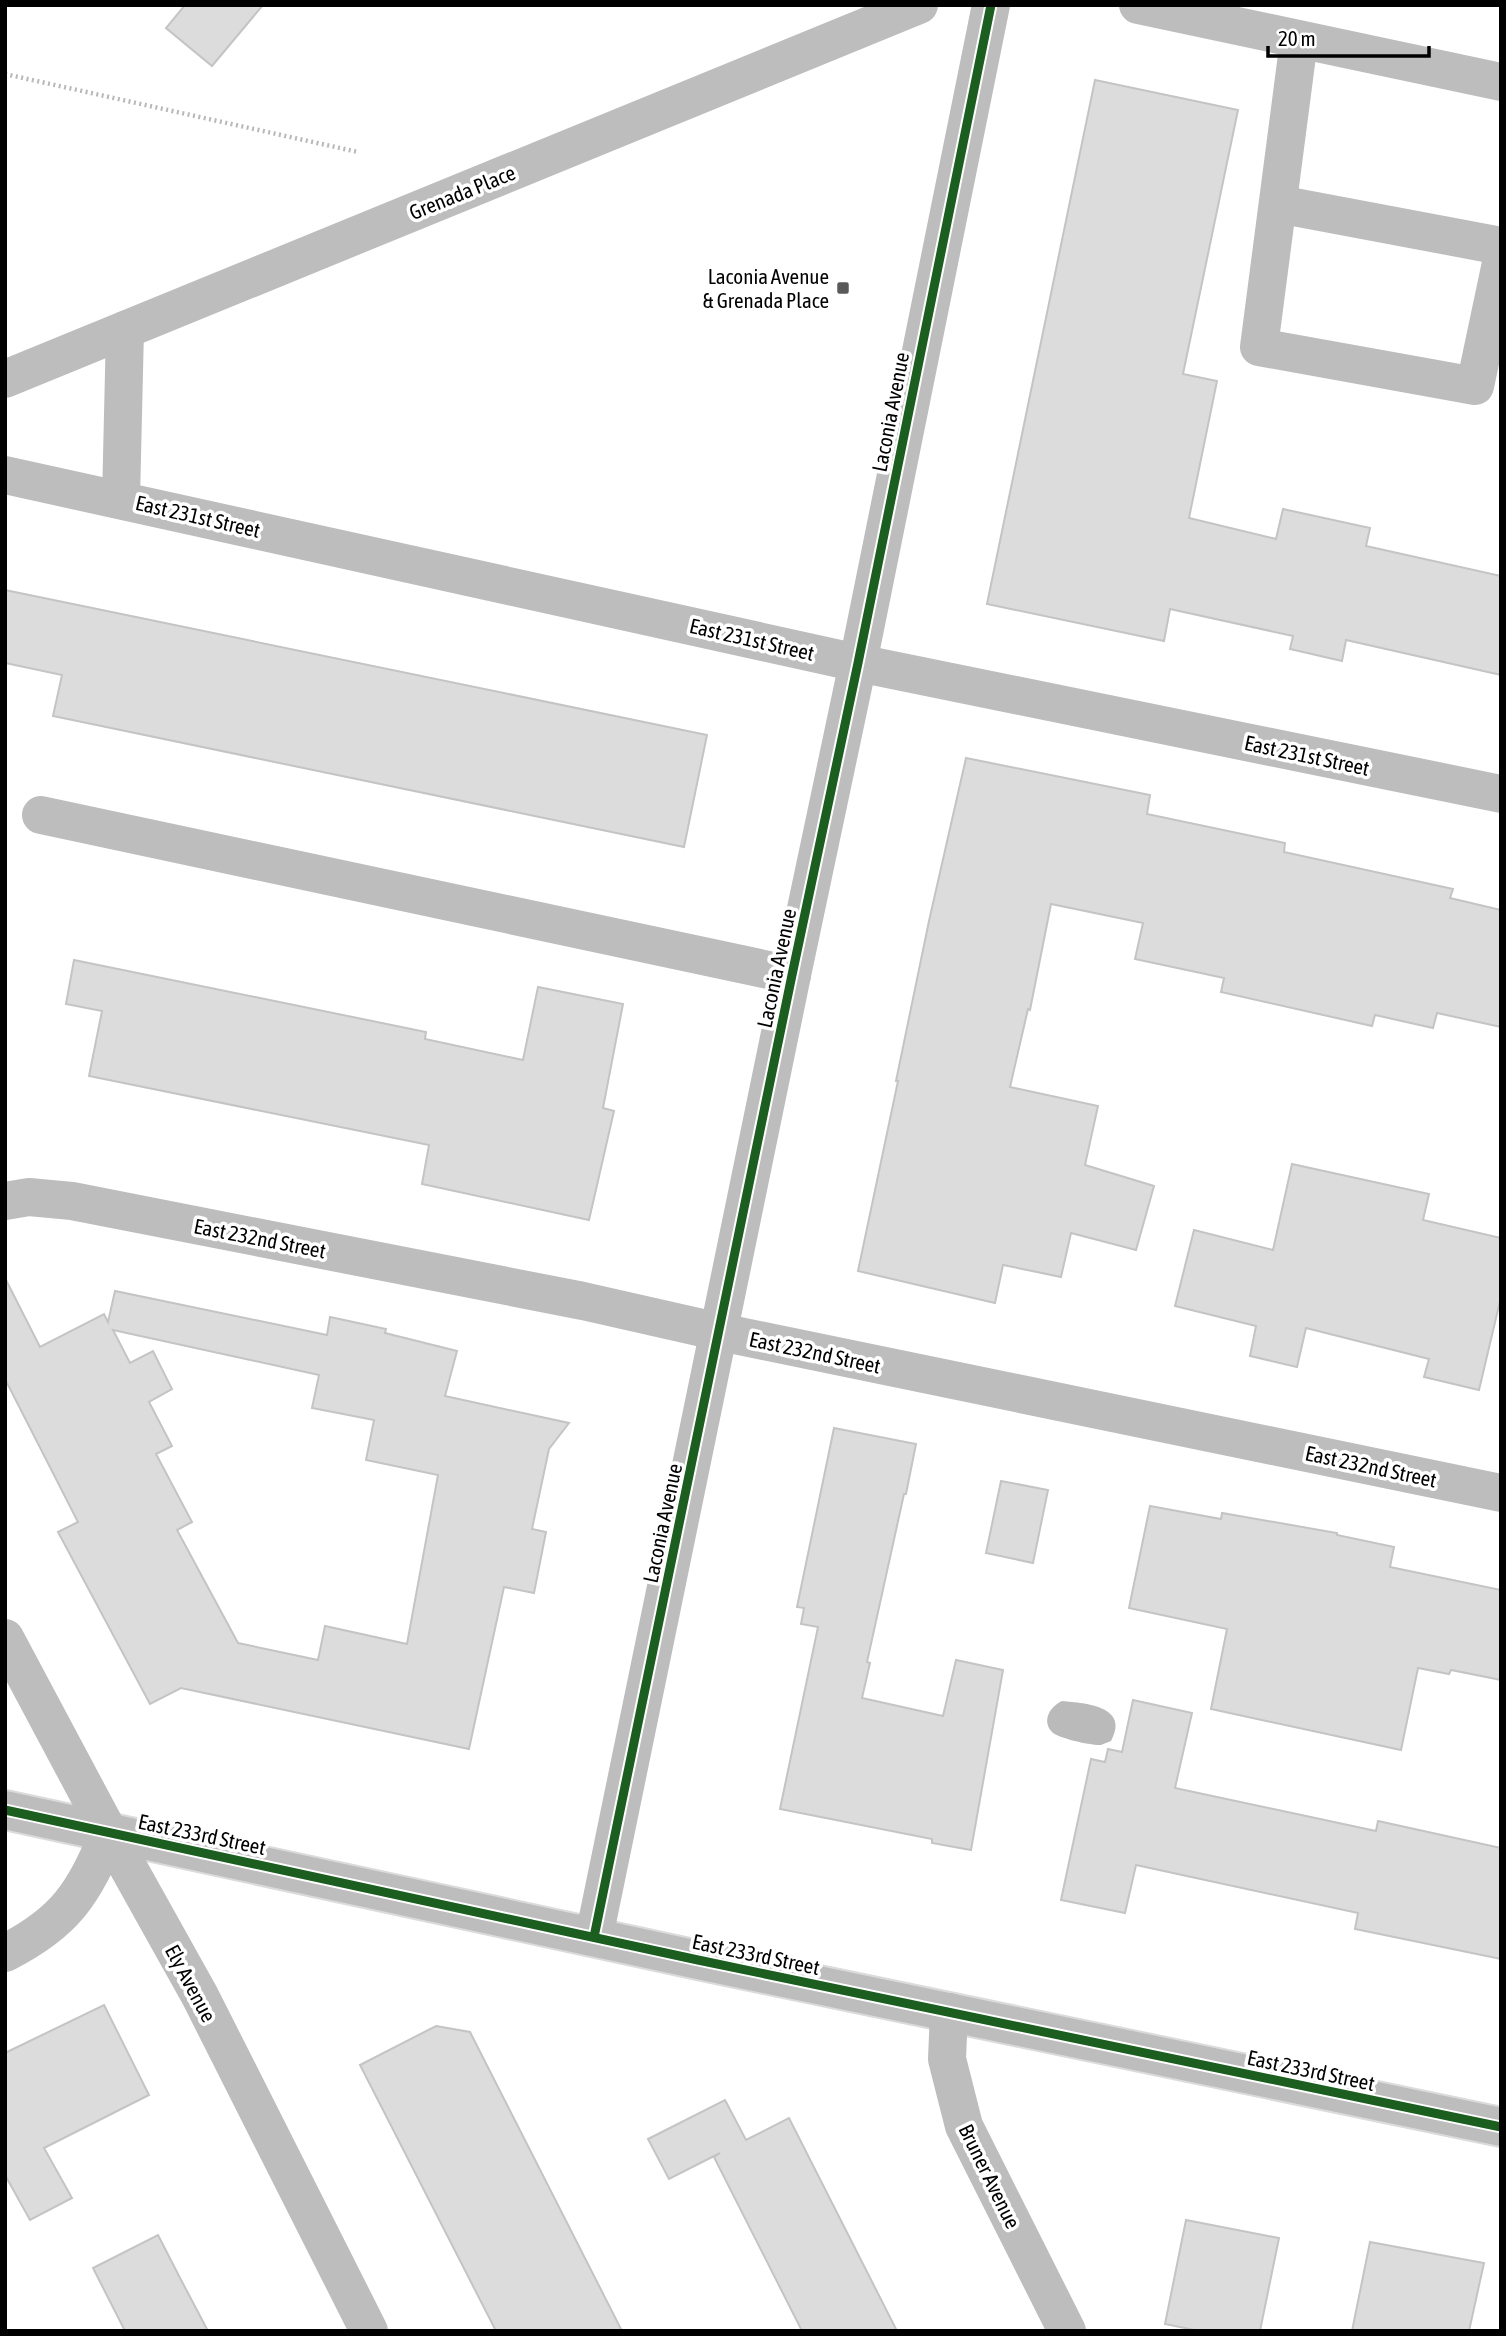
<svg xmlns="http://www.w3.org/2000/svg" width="1506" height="2336" viewBox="0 0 1506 2336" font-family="'Asap Condensed',sans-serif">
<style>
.water{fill:#bababa}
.building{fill:#dcdcdc;stroke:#c4c4c4;stroke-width:2;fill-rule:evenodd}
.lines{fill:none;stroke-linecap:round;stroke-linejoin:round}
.major-casing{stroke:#dbdbdb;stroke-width:42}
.path{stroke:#b8b8b8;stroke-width:4.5;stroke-dasharray:2 3.5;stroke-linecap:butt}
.minor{stroke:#bdbdbd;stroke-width:38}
.major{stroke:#bdbdbd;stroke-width:38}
.cycleway-casing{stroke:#fff;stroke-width:13}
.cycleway{stroke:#1b5e20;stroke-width:9}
.poi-dot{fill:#595959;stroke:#fff;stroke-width:2.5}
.labels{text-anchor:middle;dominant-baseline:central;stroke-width:7;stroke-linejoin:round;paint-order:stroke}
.street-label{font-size:21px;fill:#000;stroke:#fff}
.poi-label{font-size:21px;fill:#000;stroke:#fff;text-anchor:end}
</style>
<rect width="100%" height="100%" fill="#fff"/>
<!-- water -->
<path class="water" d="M1062,1701c25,2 68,6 49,40 -3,1 -7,3 -10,4 -8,1 -44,-7 -49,-13 -11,-12 -1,-26 10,-31z"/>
<!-- building -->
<g class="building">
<polygon points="185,5 263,5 212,66 166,28"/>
<polygon points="1095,80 1238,110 1183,374 1217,381 1189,518 1276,539 1283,509 1370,528 1366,546 1501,576 1501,675 1346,640 1342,661 1290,649 1293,636 1170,609 1164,641 987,604"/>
<polygon points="5,590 707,735 684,847 53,716 62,675 5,663"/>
<polygon points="966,758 1150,795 1147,814 1285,843 1284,852 1453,889 1450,898 1501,910 1501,1027 1437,1013 1433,1028 1375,1015 1372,1026 1221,992 1224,978 1135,959 1143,923 1051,904 1030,1010 1028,1009 1010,1087 1098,1106 1085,1165 1154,1186 1136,1250 1071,1233 1061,1277 1003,1265 995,1303 858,1271 898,1081 896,1081 929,921"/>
<polygon points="74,960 426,1032 425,1039 523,1060 538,987 623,1004 603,1108 614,1111 589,1220 422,1184 429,1145 89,1076 102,1011 66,1004"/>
<polygon points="1292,1164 1429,1194 1423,1220 1501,1238 1501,1297 1479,1390 1424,1377 1429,1359 1306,1328 1297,1367 1250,1356 1256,1326 1175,1306 1194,1230 1273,1250"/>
<path d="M5,1278l35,69 64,-33 4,8 7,-31 212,44 3,-18 56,12 -1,4 72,18 -12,45 124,27 -20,26 -17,80 14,3 -12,61 -30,-6 -35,162 -288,-61 -31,16 -92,-172 20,-10 -73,-143zM113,1330l206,45 -7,33 62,12 -8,40 72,15 -31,169 -82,-18 -7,34 -80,-17 -61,-113 15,-8 -36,-68 16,-8 -23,-44 23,-13 -19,-38 -23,12z"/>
<polygon points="834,1428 916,1444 906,1494 904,1494 867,1662 870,1663 862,1698 943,1716 956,1660 1003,1670 971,1850 932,1843 932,1839 780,1809 818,1627 801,1624 804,1608 797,1607"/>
<polygon points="1001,1481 1048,1490 1033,1563 986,1553"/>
<polygon points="1150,1506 1221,1519 1222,1513 1337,1533 1337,1535 1394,1547 1390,1567 1501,1590 1501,1680 1451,1670 1449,1674 1418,1668 1401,1750 1211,1709 1227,1629 1129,1608"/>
<polygon points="1133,1700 1192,1713 1175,1788 1376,1831 1378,1821 1501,1848 1501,1959 1355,1929 1358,1913 1136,1865 1125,1913 1061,1900 1091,1759 1105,1762 1108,1749 1122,1752"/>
<polygon points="104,2005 149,2095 44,2148 72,2198 30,2220 5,2175 5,2053"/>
<polygon points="436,2026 470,2032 622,2331 496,2331 360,2065"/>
<polygon points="725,2100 746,2140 789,2118 897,2331 802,2331 714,2157 720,2153 669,2179 648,2139"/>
<polygon points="1186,2220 1279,2238 1260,2331 1199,2331 1165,2324"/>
<polygon points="158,2235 179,2276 208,2331 125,2331 93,2268"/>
<polygon points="1370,2242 1484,2263 1469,2331 1352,2331"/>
</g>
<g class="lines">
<!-- major casing -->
<g class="major-casing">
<polyline id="major" points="5,1810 698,1960 1501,2127"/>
</g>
<!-- path -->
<polyline class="path" points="5,74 358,152"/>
<!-- minor -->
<g class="minor">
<polyline points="1138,5 1501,82"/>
<polyline points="1299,40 1259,347 1475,386 1501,263"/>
<polyline points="1278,204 1501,246"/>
<polyline points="5,379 919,5"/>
<polyline points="5,475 858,663 1501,794"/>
<polyline points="121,499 125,330"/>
<polyline points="41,815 792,975"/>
<polyline points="5,1201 29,1197 72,1201 583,1301 720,1332 1501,1493"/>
<polyline points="5,1638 109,1833 200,1996 369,2331"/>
<polyline points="594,1937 792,975 858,663 991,5"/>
<path d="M5,1953c61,-31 78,-59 104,-120"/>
<polyline points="949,2012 947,2059 964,2126 1067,2331"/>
</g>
<!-- major -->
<use href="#major" class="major"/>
<!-- cycleway casing -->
<g class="cycleway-casing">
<g id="cycleway">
<polyline points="5,1810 698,1960 1501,2127"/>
<polyline points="594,1937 792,975 858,663 991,5"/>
</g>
</g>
<!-- cycleway -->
<use href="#cycleway" class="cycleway"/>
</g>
<!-- markers -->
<rect class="poi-dot" x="836" y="281" width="14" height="14" rx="3.5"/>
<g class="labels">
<!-- street labels -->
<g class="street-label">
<text transform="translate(462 192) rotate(-22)">Grenada Place</text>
<text transform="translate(890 412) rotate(-79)">Laconia Avenue</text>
<text transform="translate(198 516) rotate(13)">East 231st Street</text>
<text transform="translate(752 639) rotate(13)">East 231st Street</text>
<text transform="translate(1307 755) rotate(12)">East 231st Street</text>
<text transform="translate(776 968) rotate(-78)">Laconia Avenue</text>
<text transform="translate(260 1238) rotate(11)">East 232nd Street</text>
<text transform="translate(815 1352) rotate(12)">East 232nd Street</text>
<text transform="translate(1371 1466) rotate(12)">East 232nd Street</text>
<text transform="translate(662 1523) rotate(-78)">Laconia Avenue</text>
<text transform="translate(202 1834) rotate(12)">East 233rd Street</text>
<text transform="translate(756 1954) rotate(12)">East 233rd Street</text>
<text transform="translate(191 1983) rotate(62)">Ely Avenue</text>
<text transform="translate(1311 2070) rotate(12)">East 233rd Street</text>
<text transform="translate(990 2176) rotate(64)">Bruner Avenue</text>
</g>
<!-- poi labels -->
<g class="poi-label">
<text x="829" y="276">Laconia Avenue<tspan x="829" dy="24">&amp; Grenada Place</tspan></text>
</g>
</g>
<!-- border -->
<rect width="1506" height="2336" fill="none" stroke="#000000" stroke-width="14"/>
<!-- scale -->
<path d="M1268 46v10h161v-10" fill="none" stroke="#000000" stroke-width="3.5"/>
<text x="1278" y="46" font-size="21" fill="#000000" stroke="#ffffff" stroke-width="5" paint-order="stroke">20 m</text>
</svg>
